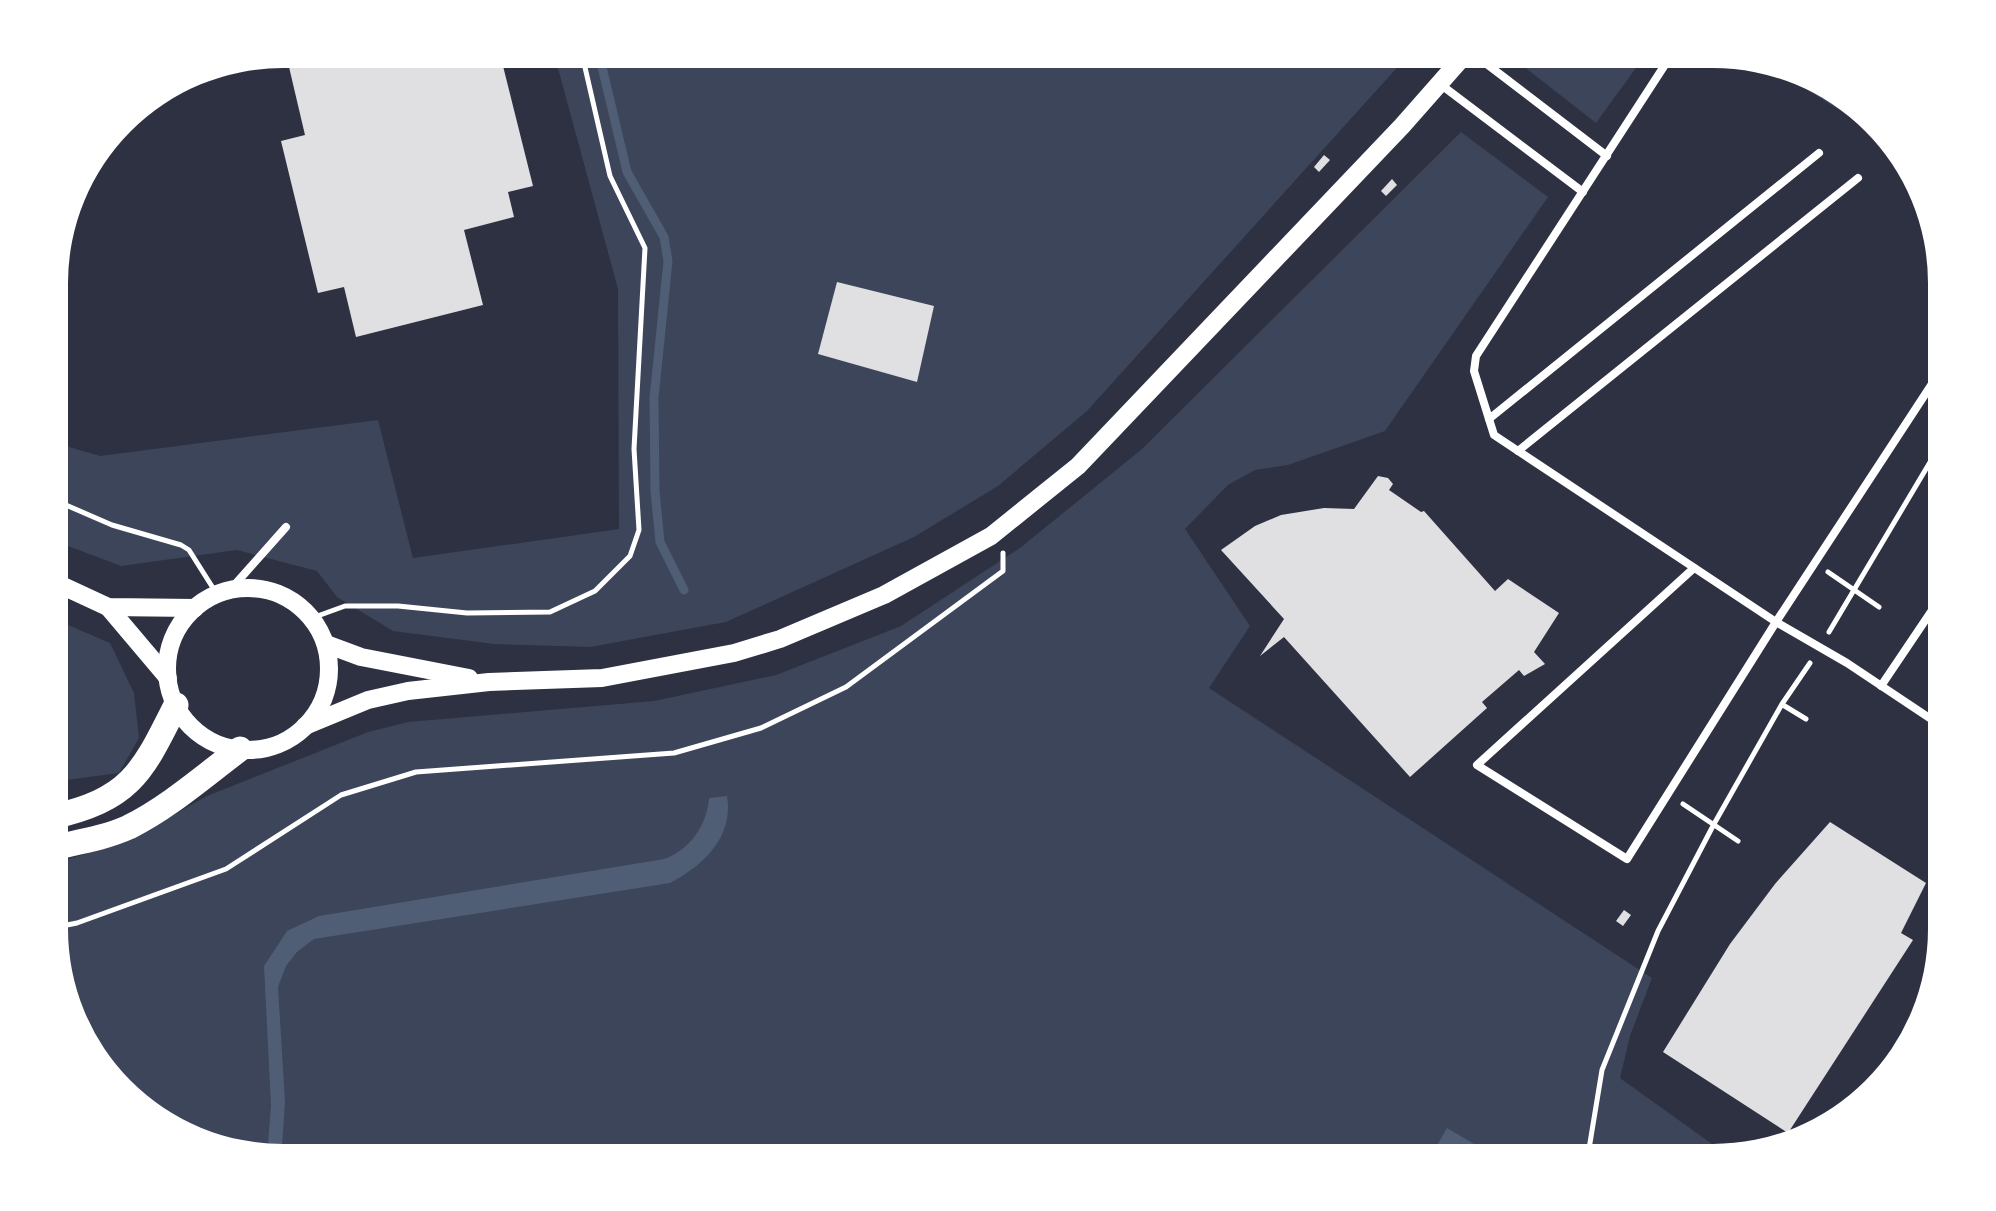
<svg xmlns="http://www.w3.org/2000/svg" width="1996" height="1211" viewBox="0 0 1996 1211" font-family="Karla,sans-serif">
<style>
.green{fill:#3c4559}
.water{fill:#4f5d75}
.lines{fill:none;stroke-linecap:round;stroke-linejoin:round}
.stream{stroke:#4f5d75;stroke-width:9}
.building{fill:#e0e0e3}
.path{stroke:#fff;stroke-width:5}
.service{stroke:#fff;stroke-width:8}
.tertiary{stroke:#fff;stroke-width:18}
.trunk{stroke:#fff;stroke-width:25}
</style>
<rect width="100%" height="100%" fill="#2d3142"/>
<!-- green -->
<g class="green">
<polygon points="553,50 1413,50 1087,411 998,486 914,537 726,622 590,647 494,644 393,631 337,597 317,571 237,550 121,566 52,540 52,442 100,456 378,420 413,558 619,529 618,289"/>
<polygon points="1538,50 1649,50 1596,123 1523,66"/>
<polygon points="1767,64 1830,81 1893,144"/>
<polygon points="1461,132 1548,197 1385,431 1288,465 1255,470 1228,485 1185,529 1250,626 1209,688 1652,978 1630,1036 1620,1078 1733,1159 282,1161 166,1130 89,1057 52,958 52,864 125,842 207,796 368,732 408,722 654,701 776,675 901,626 1020,548 1142,449"/>
<polygon points="52,618 110,643 134,693 139,738 119,773 52,782"/>
</g>
<!-- water -->
<g class="water">
<path d="M727,796c7,41 -24,70 -57,87l-356,56 -17,13 -11,14 -8,21 7,115 -4,59 -14,-4 4,-52 -7,-139 23,-35 32,-15 345,-57c26,-9 43,-34 45,-61z"/>
<polygon points="1447,1128 1503,1161 1428,1161"/>
</g>
<g class="lines">
<!-- stream -->
<polyline class="stream" points="598,50 627,172 664,237 668,261 654,398 655,491 660,542 684,590"/>
</g>
<!-- building -->
<g class="building">
<polygon points="285,50 499,50 533,186 508,192 514,217 464,230 483,305 356,337 344,287 318,293 281,141 305,135"/>
<polygon points="1324,155 1330,160 1319,172 1314,167"/>
<polygon points="1392,179 1397,185 1386,196 1381,191"/>
<polygon points="837,282 934,306 917,382 818,354"/>
<polygon points="1378,476 1388,478 1393,484 1389,490 1421,512 1424,511 1495,591 1508,579 1559,613 1534,652 1545,664 1524,676 1519,670 1482,702 1487,708 1410,777 1284,637 1260,656 1284,619 1221,550 1255,526 1281,515 1324,508 1354,509"/>
<polygon points="1830,822 1926,883 1901,933 1913,940 1788,1133 1663,1052 1730,944 1775,884"/>
<polygon points="1624,910 1631,915 1623,926 1616,921"/>
</g>
<g class="lines">
<!-- path -->
<g class="path">
<polyline points="52,499 112,525 181,545 189,550 213,588"/>
<polyline points="1828,572 1879,607"/>
<polyline points="312,618 345,606 398,606 467,613 550,612 595,591 630,556 639,530 634,449 645,248 610,176 581,50"/>
<polyline points="1829,632 1945,437"/>
<polyline points="1783,705 1806,719"/>
<polyline points="1683,804 1738,841"/>
<polyline points="52,928 77,923 226,869 341,795 416,772 674,753 761,728 846,687 1003,571 1003,553"/>
<polyline points="1587,1161 1602,1070 1658,931 1714,824 1782,704 1810,663"/>
</g>
<!-- service -->
<g class="service">
<polyline points="1471,52 1607,156"/>
<polyline points="1670,57 1476,356 1474,371 1494,435 1776,622 1945,364"/>
<polyline points="1440,84 1583,192"/>
<polyline points="1489,419 1819,153"/>
<polyline points="1518,451 1858,178"/>
<polyline points="1694,568 1477,765 1627,859 1776,622 1847,663 1946,729"/>
<polyline points="230,590 286,527"/>
<polyline points="1881,686 1945,591"/>
</g>
<!-- tertiary -->
<g class="tertiary">
<polyline points="52,581 108,607 195,608"/>
<circle cx="248" cy="669" r="81"/>
<polyline points="108,607 168,678"/>
<polyline points="326,644 361,657 469,678"/>
<polyline points="305,726 368,700 408,691 489,682 602,678 734,653 780,639 884,595 991,536 1078,466 1402,126 1469,50"/>
</g>
<!-- trunk -->
<g class="trunk">
<path d="M52,817c79,-18 90,-44 124,-112"/>
<path d="M52,848c26,-6 53,-10 77,-21 40,-20 75,-51 111,-78"/>
</g>
</g>
<!-- crop -->
<path d="M0 0H1996V1211H0ZM283 68H1713A215 215 0 0 1 1928 283V929A215 215 0 0 1 1713 1144H283A215 215 0 0 1 68 929V283A215 215 0 0 1 283 68Z" fill="#fff" fill-rule="evenodd"/>
</svg>
